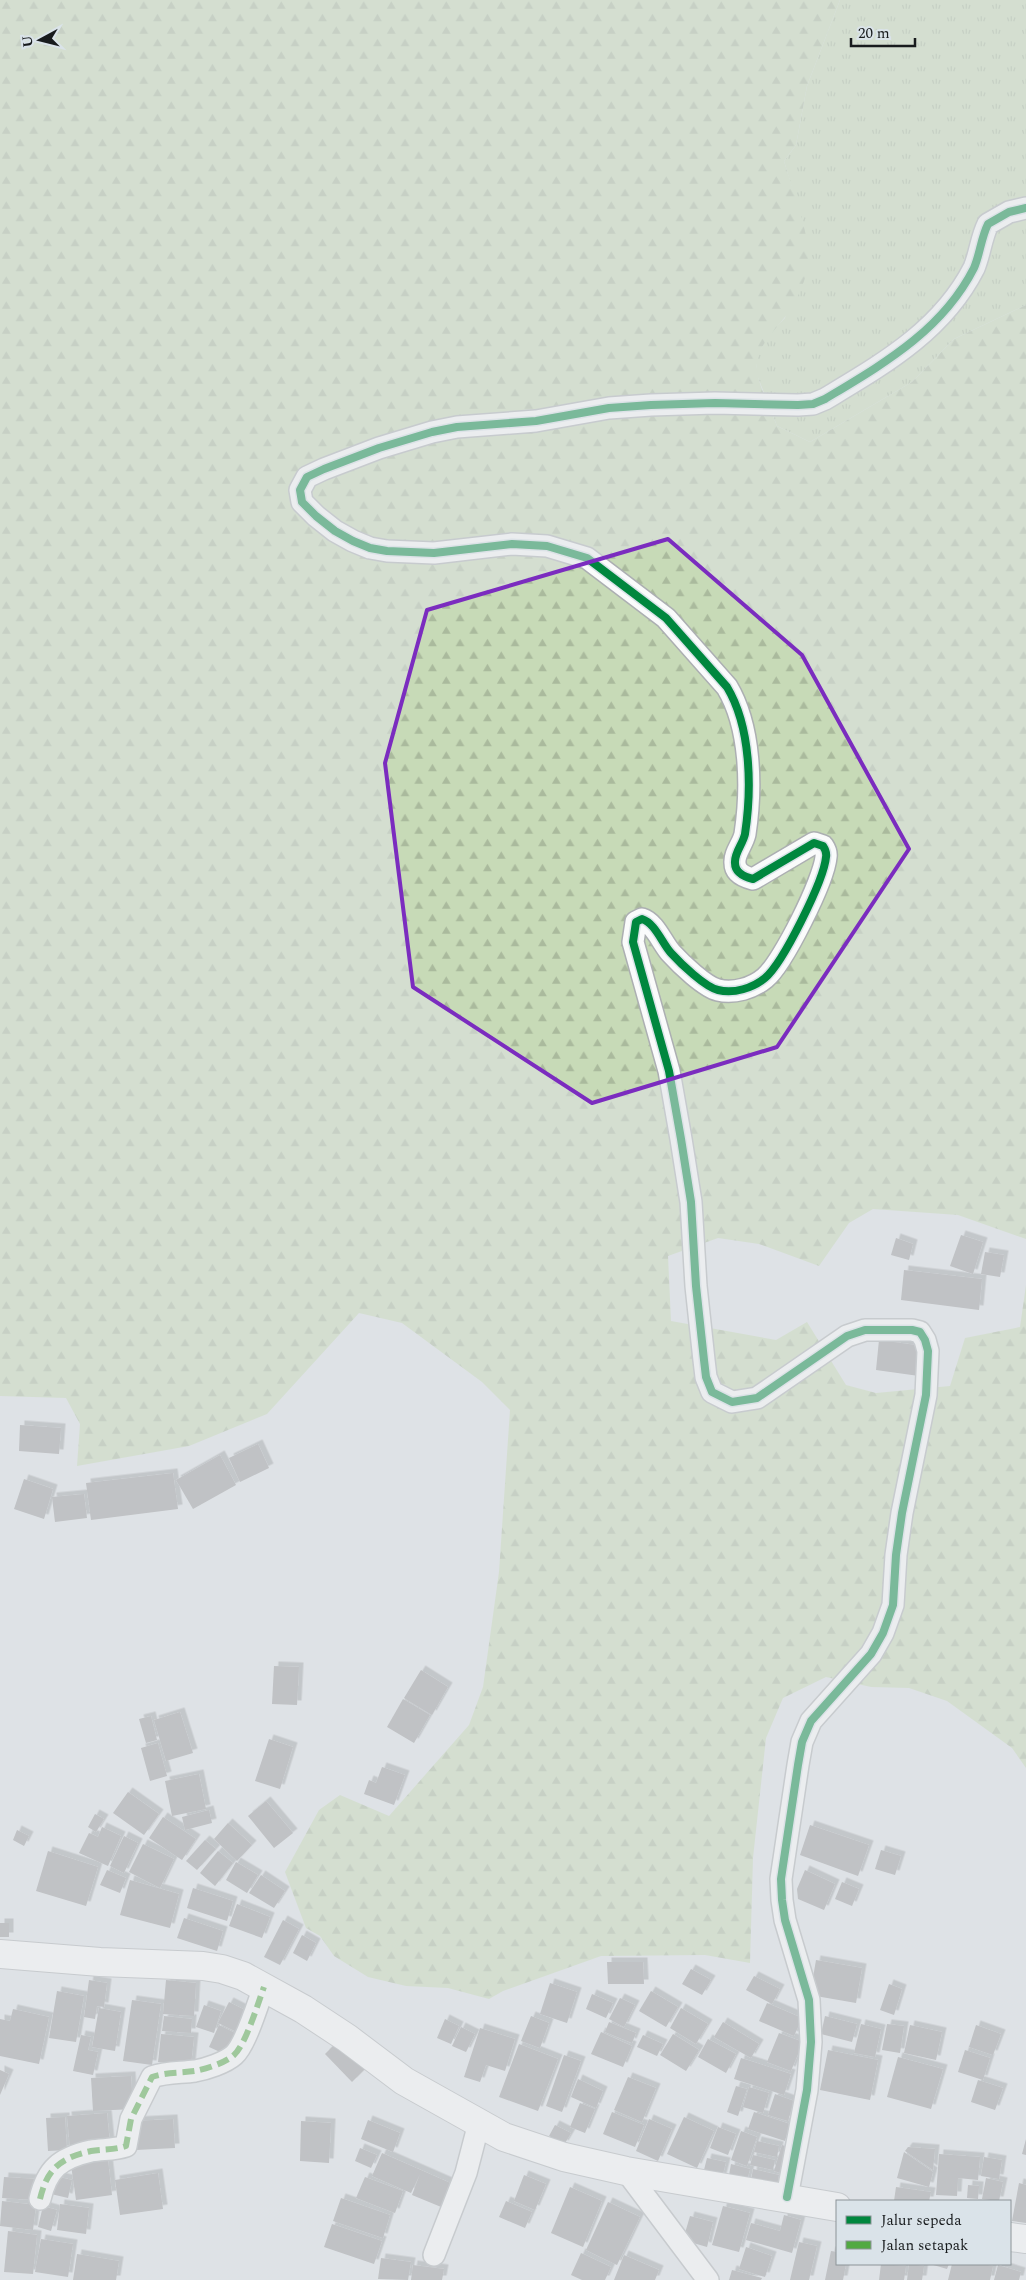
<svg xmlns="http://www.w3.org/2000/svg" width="1026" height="2280" viewBox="0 0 1026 2280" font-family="Spectral,serif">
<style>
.grass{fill:url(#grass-tufts)}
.forest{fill:url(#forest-firs)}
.building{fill:#9b9b9d;filter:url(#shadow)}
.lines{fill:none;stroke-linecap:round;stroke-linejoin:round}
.minor-casing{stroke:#acafb2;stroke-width:24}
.secondary-casing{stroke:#acafb2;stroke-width:30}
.minor{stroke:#fafbfb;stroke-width:21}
.secondary{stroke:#fafbfb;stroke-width:28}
.quiet{stroke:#52a943;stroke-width:6;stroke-dasharray:12 6;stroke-linecap:butt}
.cycleway-casing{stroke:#dae3e9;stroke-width:11}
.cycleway{stroke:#00873e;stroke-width:8}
.marked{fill:none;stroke:#7b2cbf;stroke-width:4;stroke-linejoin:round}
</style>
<defs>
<pattern id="grass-tufts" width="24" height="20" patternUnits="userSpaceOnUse" patternTransform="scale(1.25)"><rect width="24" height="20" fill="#c7dab7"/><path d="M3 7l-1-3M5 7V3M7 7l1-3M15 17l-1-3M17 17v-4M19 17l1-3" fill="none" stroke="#aaba9d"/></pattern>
<pattern id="forest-firs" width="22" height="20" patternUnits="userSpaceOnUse" patternTransform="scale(1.25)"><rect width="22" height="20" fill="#c7dab7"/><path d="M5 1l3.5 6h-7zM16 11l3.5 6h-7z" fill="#aaba9d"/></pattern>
<filter id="shadow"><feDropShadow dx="4.5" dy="-4.5" stdDeviation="0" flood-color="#0004"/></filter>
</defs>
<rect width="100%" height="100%" fill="#dee2e6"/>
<!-- grass -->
<polygon class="grass" points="840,0 1026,0 1026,305 954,339 912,382 810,442 777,426 757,375 757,356 769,334 785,318 804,228 784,161 796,145 807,86"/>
<!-- forest -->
<path class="forest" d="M0,0h840l-33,86 -11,59 -12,16c9,30 27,74 24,104 -2,16 -13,40 -23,52 -14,18 -33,34 -27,59 4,17 13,34 19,50l33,16 102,-60 42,-43 72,-34v934l-68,-24 -85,-6 -24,14 -30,43 -60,-22 -41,-6 -50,18 3,65 105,19 31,-18 39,63 30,8 74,-7 15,-48 55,-11 6,-42v483l-14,-20 -65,-47 -38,-13 -38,-1 -45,-10 -43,21 -17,40 -13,120 -3,105 -45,-8 -104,1 -98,35 -14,8 -41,-11 -42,-2 -38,-9 -34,-21 -14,-20 -14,-8 -21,-56 34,-62 21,-15 49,21 80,-91 14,-38 16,-115 11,-162 -28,-28 -80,-59 -43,-10 -92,101 -78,32 -112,20 3,-42 -14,-26 -66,-2z"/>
<!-- building -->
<g class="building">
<polygon points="961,1235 983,1242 973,1274 950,1266"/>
<polygon points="896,1238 913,1244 909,1260 891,1255"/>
<polygon points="985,1252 1004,1255 1000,1277 981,1274"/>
<polygon points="904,1270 982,1279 979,1310 901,1300"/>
<polygon points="879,1340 923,1346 919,1376 876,1370"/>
<polygon points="20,1425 61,1428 59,1454 19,1451"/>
<polygon points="258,1444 269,1468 240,1482 229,1458"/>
<polygon points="220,1455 236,1485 193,1509 176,1480"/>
<polygon points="173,1473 178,1509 91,1520 86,1483"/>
<polygon points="24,1479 53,1489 44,1519 14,1509"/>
<polygon points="84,1494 87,1518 55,1522 52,1497"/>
<polygon points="274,1666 299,1667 297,1705 272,1704"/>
<polygon points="421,1670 448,1687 432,1715 404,1698"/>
<polygon points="403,1699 430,1715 414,1743 387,1727"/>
<polygon points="180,1712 193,1753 166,1761 154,1720"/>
<polygon points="151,1716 157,1740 146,1743 139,1719"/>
<polygon points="269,1739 293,1747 280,1789 255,1781"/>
<polygon points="158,1743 167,1776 150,1781 141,1748"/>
<polygon points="382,1767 405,1775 394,1805 364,1794 369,1780 376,1783"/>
<polygon points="199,1774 206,1809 172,1816 165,1781"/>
<polygon points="128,1792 159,1814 144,1835 113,1813"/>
<polygon points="266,1801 293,1833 274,1848 248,1816"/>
<polygon points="209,1810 212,1823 185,1830 182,1817"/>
<polygon points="95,1814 104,1819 96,1832 88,1827"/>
<polygon points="163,1817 196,1839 182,1860 149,1838"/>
<polygon points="228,1823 252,1845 237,1861 214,1839"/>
<polygon points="810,1825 869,1845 858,1876 800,1855"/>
<polygon points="102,1827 121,1836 108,1866 79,1853 89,1833 98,1837"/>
<polygon points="17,1830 29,1836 24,1846 13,1840"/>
<polygon points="124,1836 138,1843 124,1873 110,1866"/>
<polygon points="205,1840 216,1849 197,1870 186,1861"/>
<polygon points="143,1844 174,1859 160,1888 129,1872"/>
<polygon points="881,1850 901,1856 895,1875 875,1869"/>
<polygon points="48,1851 98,1867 86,1906 36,1891"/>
<polygon points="218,1851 233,1863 215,1886 200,1873"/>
<polygon points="236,1862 258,1875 247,1893 226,1880"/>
<polygon points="107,1870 126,1878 120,1893 100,1885"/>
<polygon points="805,1870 835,1884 824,1910 798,1899 797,1889"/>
<polygon points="261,1875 285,1891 274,1908 249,1893"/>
<polygon points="130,1880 179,1894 170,1928 120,1915"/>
<polygon points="842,1882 859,1889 852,1906 835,1899"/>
<polygon points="193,1888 233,1901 227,1921 187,1908"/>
<polygon points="237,1904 270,1917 262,1938 229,1926"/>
<polygon points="184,1918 223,1931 217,1951 177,1938"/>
<polygon points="283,1920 299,1929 280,1965 264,1957"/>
<rect x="0" y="1923" width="9" height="14"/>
<polygon points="302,1935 316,1943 307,1961 293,1953"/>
<polygon points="816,1960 862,1968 856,2003 810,1995"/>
<polygon points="607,1962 643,1962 644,1984 608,1984"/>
<polygon points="691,1969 711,1980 702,1995 682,1984"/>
<polygon points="754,1976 780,1989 772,2004 746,1990"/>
<polygon points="89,1980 107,1983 104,2007 97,2006 95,2019 84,2017"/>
<polygon points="166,1980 196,1983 194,2016 163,2014"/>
<polygon points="550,1983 577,1992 567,2023 540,2014"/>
<polygon points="889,1984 902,1989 894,2015 880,2010"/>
<polygon points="57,1991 84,1996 76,2042 49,2038"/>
<polygon points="651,1991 678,2007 666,2027 639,2011"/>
<polygon points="592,1994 613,2003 606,2018 586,2009"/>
<polygon points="620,1998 635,2005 624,2027 609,2019"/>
<polygon points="132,2000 161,2004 152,2065 123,2061"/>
<polygon points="229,2002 249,2012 239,2033 218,2023"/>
<polygon points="767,2003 802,2018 794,2036 759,2021"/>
<polygon points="204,2005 221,2011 214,2033 196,2027"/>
<polygon points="99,2008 121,2012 115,2051 92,2047"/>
<polygon points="681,2008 708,2024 696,2044 670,2028"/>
<polygon points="13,2009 49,2017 39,2064 0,2056 0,2019 10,2021"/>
<polygon points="164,2016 192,2019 191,2033 162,2031"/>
<polygon points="531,2016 549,2023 540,2048 521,2041"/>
<polygon points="825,2016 857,2024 852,2042 821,2034"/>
<polygon points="445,2019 459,2026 451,2044 437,2038"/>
<polygon points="609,2022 636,2033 632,2043 605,2032"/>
<polygon points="723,2022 759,2044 751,2058 714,2037"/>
<polygon points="861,2024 881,2029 875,2057 854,2053"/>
<polygon points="887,2024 904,2026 900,2053 882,2050"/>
<polygon points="219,2025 239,2035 229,2056 209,2047"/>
<polygon points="910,2025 942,2032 936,2060 904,2053"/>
<polygon points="976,2025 1001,2034 993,2055 969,2047"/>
<polygon points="461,2027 475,2034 466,2052 452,2046"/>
<polygon points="480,2028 515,2039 505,2071 486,2065 480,2082 464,2077"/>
<polygon points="601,2032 632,2046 623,2067 591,2054"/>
<polygon points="779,2033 803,2042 791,2071 767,2062"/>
<polygon points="161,2034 194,2037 191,2065 158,2062"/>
<polygon points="673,2034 699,2050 686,2071 660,2055"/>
<polygon points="81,2035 91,2037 88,2050 98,2052 93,2075 73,2071"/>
<polygon points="643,2035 663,2044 657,2056 637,2047"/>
<polygon points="340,2039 367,2067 352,2082 325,2054"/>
<polygon points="708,2039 736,2054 726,2073 698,2057"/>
<polygon points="519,2044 558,2059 538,2111 499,2097"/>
<polygon points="828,2050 878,2060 870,2100 820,2090"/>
<polygon points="965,2050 990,2058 983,2080 958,2072"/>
<polygon points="564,2055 581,2061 562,2112 546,2106"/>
<polygon points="898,2057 943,2069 931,2109 887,2097"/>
<polygon points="741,2058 791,2074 784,2095 734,2079"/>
<polygon points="0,2070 9,2074 0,2095"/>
<polygon points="131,2076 133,2109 93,2111 91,2078"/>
<polygon points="628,2077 656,2088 642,2122 614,2110"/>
<polygon points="578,2079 603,2091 596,2108 571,2097"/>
<polygon points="978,2080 1003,2088 995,2110 971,2102"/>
<polygon points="736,2086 747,2089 738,2116 727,2112"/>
<polygon points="749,2087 769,2093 763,2113 743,2107"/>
<polygon points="775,2094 794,2101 788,2121 768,2115"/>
<polygon points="580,2103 595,2109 585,2133 570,2127"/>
<polygon points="612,2112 644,2125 635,2147 603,2134"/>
<polygon points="754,2112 790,2124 785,2141 748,2129"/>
<polygon points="107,2113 110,2144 70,2148 67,2116"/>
<polygon points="65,2117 67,2150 48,2151 46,2118"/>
<polygon points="684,2117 714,2131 697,2168 667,2154"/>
<polygon points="173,2119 175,2148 136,2150 135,2121"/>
<polygon points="649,2119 672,2129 658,2161 636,2151"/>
<polygon points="368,2120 400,2133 393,2152 361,2139"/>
<polygon points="301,2121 331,2123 329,2163 300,2161"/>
<polygon points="555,2125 571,2133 564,2145 549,2136"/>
<polygon points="718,2127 736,2134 728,2155 710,2148"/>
<polygon points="741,2131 757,2137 747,2166 731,2160"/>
<polygon points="1026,2139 1026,2155 1022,2154"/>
<polygon points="757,2141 779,2146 777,2157 754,2152"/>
<polygon points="782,2145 792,2148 784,2174 774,2171"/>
<polygon points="908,2147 935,2149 933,2170 905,2151"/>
<polygon points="360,2148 377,2155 371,2168 355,2161"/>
<polygon points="904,2152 933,2172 929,2187 897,2178"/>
<polygon points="382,2153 455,2185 446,2209 412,2195 420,2174 411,2193 372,2176"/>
<polygon points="939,2154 980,2157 978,2180 958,2178 957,2196 936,2195"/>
<polygon points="753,2155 775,2160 773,2170 750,2165"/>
<polygon points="984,2157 1002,2160 999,2179 981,2176"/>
<polygon points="707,2158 726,2162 722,2178 703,2174"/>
<polygon points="108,2160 112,2195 76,2200 71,2165"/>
<polygon points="731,2164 750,2169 746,2185 728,2181"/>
<polygon points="753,2169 779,2175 776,2190 750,2185"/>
<polygon points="158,2173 163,2209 120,2215 115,2180"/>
<polygon points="524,2175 546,2184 535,2210 514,2201"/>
<polygon points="55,2176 72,2180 68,2198 51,2194"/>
<polygon points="4,2177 37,2179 35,2200 2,2198"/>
<polygon points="365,2177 403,2191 395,2213 356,2198"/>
<polygon points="986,2178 1003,2182 999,2201 982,2199"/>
<polygon points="1019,2183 1026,2185 1026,2223 1012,2221"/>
<polygon points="968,2185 979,2186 978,2199 967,2198"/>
<polygon points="570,2187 602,2201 583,2247 551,2233"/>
<polygon points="896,2187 931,2192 929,2201 894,2201"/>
<polygon points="341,2198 390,2215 383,2238 333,2221"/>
<polygon points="2,2201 36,2205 33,2230 0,2226"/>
<polygon points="506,2201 532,2212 525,2228 499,2217"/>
<polygon points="608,2202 640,2217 617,2265 586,2250"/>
<polygon points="60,2204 89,2208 86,2234 57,2230"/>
<polygon points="43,2206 57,2210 51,2231 38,2227"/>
<polygon points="723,2206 750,2213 739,2252 712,2245"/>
<polygon points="784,2215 801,2220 792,2253 746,2240 751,2223 780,2231"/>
<polygon points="690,2216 713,2222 707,2247 683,2240"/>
<polygon points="332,2224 382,2241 374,2264 324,2247"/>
<polygon points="8,2231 37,2235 33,2274 4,2272"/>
<polygon points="41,2239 73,2244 68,2277 35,2272"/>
<polygon points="799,2242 817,2246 809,2280 790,2280"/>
<polygon points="746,2247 772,2256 765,2277 739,2269"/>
<polygon points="831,2251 837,2252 837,2264 846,2264 843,2280 825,2280"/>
<polygon points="581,2253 611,2267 605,2280 582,2280 571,2275"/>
<polygon points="77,2254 119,2261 116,2280 73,2280"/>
<polygon points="624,2255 659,2270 655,2280 614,2280"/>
<polygon points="381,2258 411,2262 408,2280 378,2279"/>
<polygon points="881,2264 906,2266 904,2280 879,2280"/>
<polygon points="909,2264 924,2266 922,2280 907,2280"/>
<polygon points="930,2264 949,2264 947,2269"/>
<polygon points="952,2264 982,2264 993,2266 990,2280 948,2280"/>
<polygon points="413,2265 444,2269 442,2280 411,2280"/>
<polygon points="998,2265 1021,2272 1019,2280 994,2280"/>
<polygon points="732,2270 762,2278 761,2280 729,2280"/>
</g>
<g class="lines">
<!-- minor casing -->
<g class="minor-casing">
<g id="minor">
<polyline points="626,2171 708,2280"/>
<path d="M787,2197l20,-107 4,-48 -2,-42 -24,-80 -3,-20 -1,-21 17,-114 4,-23 9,-21 60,-67 12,-21 10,-28 3,-50 6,-42 24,-118 2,-44 -3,-11 -5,-8 -8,-2h-47l-18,6 -90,62 -25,4 -20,-10 -6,-15 -2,-17 -8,-74 -5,-84 -10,-63 -12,-68 -36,-129 3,-20 6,-3c13,4 20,24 29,34 10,11 34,34 47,37 16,4 35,-2 47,-12 18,-15 59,-98 61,-121 1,-5 -1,-8 -3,-11l-9,-3 -61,36c-8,-2 -18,-6 -18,-16 -1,-10 8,-19 10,-29 7,-46 6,-107 -18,-147l-61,-69 -79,-60 -40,-12 -35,-2 -78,9 -47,-2 -17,-3 -17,-7 -18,-10 -19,-15 -14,-14 -2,-12 7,-13 17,-8 55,-21 53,-16 25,-5 79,-6 73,-13 42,-3 64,-2 83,2 15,-1 12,-5c58,-35 117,-68 149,-131 6,-14 7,-30 14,-44l21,-12 17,-4"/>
<path d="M40,2199c7,-30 20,-41 51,-48 12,-2 23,-1 35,-5l5,-27 21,-42c14,-5 29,-4 43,-6 11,-2 30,-8 39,-16 12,-11 24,-52 30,-68"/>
<polyline points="434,2255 466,2173 479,2123"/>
</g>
</g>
<!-- secondary casing -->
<g class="secondary-casing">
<g id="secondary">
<polyline points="0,1954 100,1962 203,1966 222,1969 243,1976 303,2009 347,2038 404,2081 504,2137 564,2157 626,2171 837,2207"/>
<polyline points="1010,2237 1026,2239"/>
</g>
</g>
<!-- minor -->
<use href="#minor" class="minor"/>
<!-- secondary -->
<use href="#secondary" class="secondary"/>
<!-- quiet -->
<path class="quiet" d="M40,2199c7,-30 20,-41 51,-48 12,-2 23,-1 35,-5l5,-27 21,-42c14,-5 29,-4 43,-6 11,-2 30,-8 39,-16 12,-11 24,-52 30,-68"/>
<!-- cycleway casing -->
<g class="cycleway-casing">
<path id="cycleway" d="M787,2197l20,-107 4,-48 -2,-42 -24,-80 -3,-20 -1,-21 17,-114 4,-23 9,-21 60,-67 12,-21 10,-28 3,-50 6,-42 24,-118 2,-44 -3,-11 -5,-8 -8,-2h-47l-18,6 -90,62 -25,4 -20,-10 -6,-15 -2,-17 -8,-74 -5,-84 -10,-63 -12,-68 -36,-129 3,-20 6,-3c13,4 20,24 29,34 10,11 34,34 47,37 16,4 35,-2 47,-12 18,-15 59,-98 61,-121 1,-5 -1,-8 -3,-11l-9,-3 -61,36c-8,-2 -18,-6 -18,-16 -1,-10 8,-19 10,-29 7,-46 6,-107 -18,-147l-61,-69 -79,-60 -40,-12 -35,-2 -78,9 -47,-2 -17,-3 -17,-7 -18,-10 -19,-15 -14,-14 -2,-12 7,-13 17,-8 55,-21 53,-16 25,-5 79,-6 73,-13 42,-3 64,-2 83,2 15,-1 12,-5c58,-35 117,-68 149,-131 6,-14 7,-30 14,-44l21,-12 17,-4"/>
</g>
<!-- cycleway -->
<use href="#cycleway" class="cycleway"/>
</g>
<!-- marked area -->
<path d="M0 0H1026V2280H0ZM668,539l134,116 107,194 -132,198 -185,56 -179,-116 -28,-224 42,-153z" fill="#dee2e6" fill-opacity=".55" fill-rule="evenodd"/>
<path class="marked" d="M668,539l134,116 107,194 -132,198 -185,56 -179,-116 -28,-224 42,-153z"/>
<!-- legend -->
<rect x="836" y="2200" width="175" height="65" fill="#dae3e9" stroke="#8c9397"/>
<rect x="846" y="2216" width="25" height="8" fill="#00873e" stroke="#8c9397"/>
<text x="881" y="2225" font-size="15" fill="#181b1d">Jalur sepeda</text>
<rect x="846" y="2241" width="25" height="8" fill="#52a943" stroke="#8c9397"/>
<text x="881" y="2250" font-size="15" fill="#181b1d">Jalan setapak</text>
<!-- north arrow -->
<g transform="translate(40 40) rotate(263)" stroke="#dae3e9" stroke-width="4" paint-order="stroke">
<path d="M0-4L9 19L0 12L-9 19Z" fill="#181b1d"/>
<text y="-8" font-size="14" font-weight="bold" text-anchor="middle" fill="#181b1d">U</text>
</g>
<!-- scale -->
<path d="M851 38v8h64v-8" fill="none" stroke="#181b1d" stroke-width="2.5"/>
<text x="858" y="38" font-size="15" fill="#181b1d" stroke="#dae3e9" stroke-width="4" paint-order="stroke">20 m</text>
</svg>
